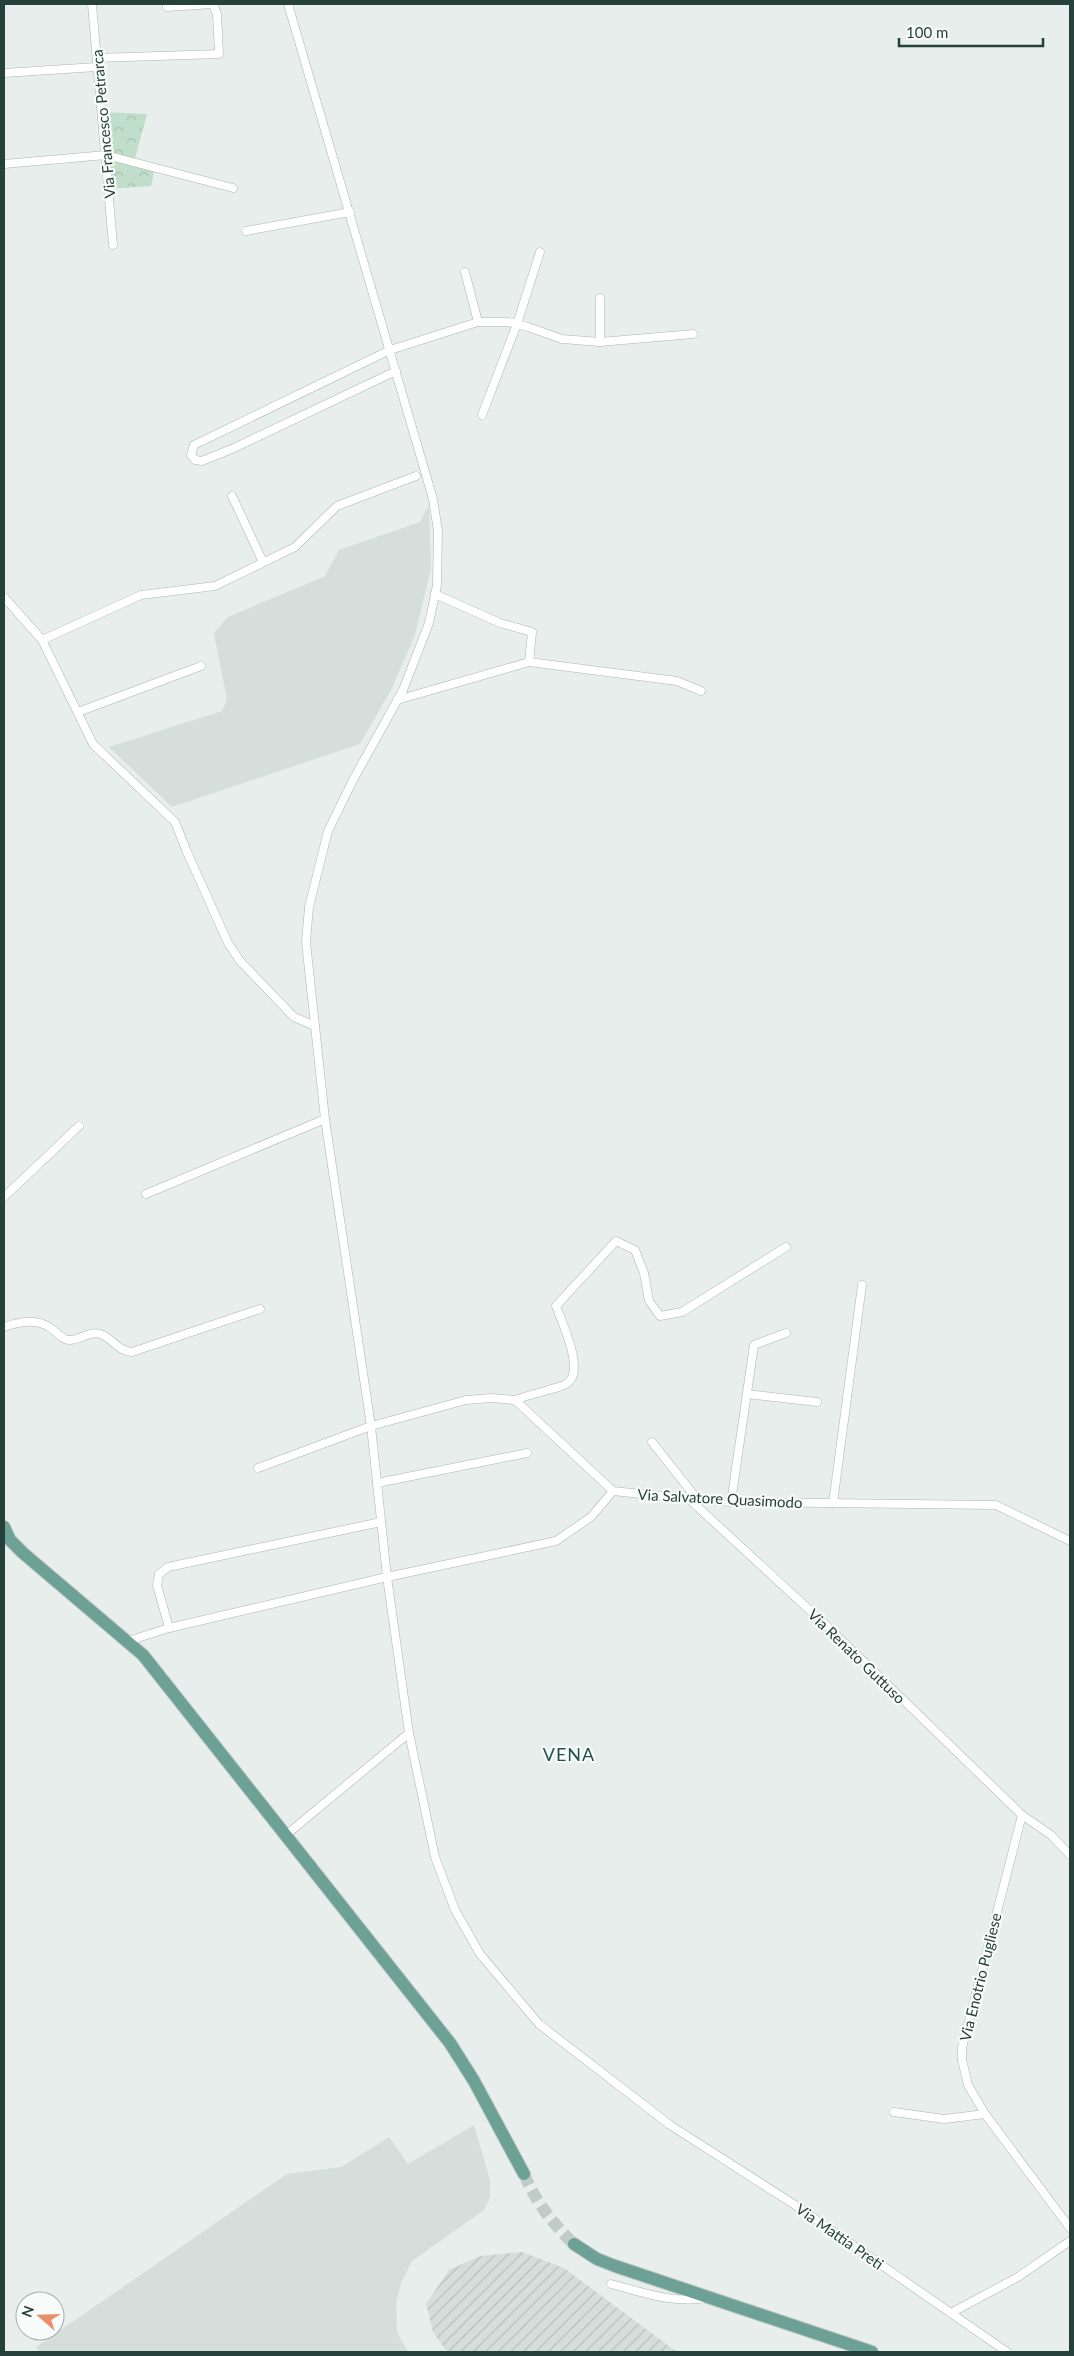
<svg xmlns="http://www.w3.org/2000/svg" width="1074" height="2356" viewBox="0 0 1074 2356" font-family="Lato,sans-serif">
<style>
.built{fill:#d5deda}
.industrial{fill:url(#industrial-furrows)}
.forest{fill:url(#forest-crowns)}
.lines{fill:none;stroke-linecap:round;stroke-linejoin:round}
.primary-tunnel{stroke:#c0cbc8;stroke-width:12;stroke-dasharray:12 6;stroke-linecap:butt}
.minor-casing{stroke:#a9b6b2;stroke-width:9}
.primary-casing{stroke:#c2cac8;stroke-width:14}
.minor{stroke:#fff;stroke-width:8}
.primary{stroke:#6ea196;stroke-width:12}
.labels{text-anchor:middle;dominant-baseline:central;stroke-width:4.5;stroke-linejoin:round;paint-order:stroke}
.street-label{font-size:15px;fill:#26403a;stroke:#f7fbf9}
.quarter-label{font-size:18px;letter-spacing:1px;fill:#235148;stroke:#f7fbf9}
</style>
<defs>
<pattern id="industrial-furrows" width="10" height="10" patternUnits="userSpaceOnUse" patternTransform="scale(1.25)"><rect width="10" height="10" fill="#d5deda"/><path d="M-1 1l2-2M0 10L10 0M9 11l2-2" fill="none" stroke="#b7c0bc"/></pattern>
<pattern id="forest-crowns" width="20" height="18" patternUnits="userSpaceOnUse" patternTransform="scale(1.25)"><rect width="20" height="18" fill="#c1deca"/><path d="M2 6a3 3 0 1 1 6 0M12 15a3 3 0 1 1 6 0" fill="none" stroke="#a6c0ae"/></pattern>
</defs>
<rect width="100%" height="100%" fill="#e7eeeb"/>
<!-- built -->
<g class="built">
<polygon points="429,505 431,568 415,635 392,688 360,744 172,807 109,747 222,711 227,700 214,633 228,617 325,576 339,550 420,522"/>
<polygon points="474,2125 490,2180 490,2198 484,2210 412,2261 401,2283 396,2305 397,2332 408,2352 40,2352 36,2347 287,2174 341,2167 389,2137 408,2164"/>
</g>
<!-- industrial -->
<polygon class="industrial" points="522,2252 564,2268 677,2352 447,2352 433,2332 426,2304 449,2270 480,2256"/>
<!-- forest -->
<polygon class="forest" points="102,112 147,114 134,162 155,168 151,186 109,189"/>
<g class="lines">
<!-- primary-tunnel -->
<path class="primary-tunnel" d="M524,2174c12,28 28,49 50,70"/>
<!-- minor casing -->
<g class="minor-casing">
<g id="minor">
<polyline points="92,4 113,245"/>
<polyline points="288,4 433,499 438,531 437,585 429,623 403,690 353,780 328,831 309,907 306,942 325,1119 371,1426 387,1577 409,1733 435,1857 455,1910 480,1954 539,2024 670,2125 795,2205 1007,2352"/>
<polyline points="167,7 213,4"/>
<polyline points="97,58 219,54 217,14 213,4"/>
<polyline points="4,73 96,67"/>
<polyline points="4,164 106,155 233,188"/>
<polyline points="246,231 350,212"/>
<polyline points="465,272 478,322"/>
<polyline points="600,298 600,342"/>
<polyline points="396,371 234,448 202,461 195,460 191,455 194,445 390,350 478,322 508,322 528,327 562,339 600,342 693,334"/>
<polyline points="482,415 517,324 540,252"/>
<polyline points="232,496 263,562"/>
<polyline points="435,594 500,623 532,632 529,662"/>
<polyline points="4,597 42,640 93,744 175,822 187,852 228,943 240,961 294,1017 315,1026"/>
<polyline points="42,640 141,595 215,586 295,547 337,506 416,476"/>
<polyline points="397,700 529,662 677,681 701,691"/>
<polyline points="78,712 201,666"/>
<polyline points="146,1194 325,1119"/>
<polyline points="4,1197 79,1126"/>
<path d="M4,1327c14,-5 32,-9 45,0 5,3 11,10 16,12 12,5 25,-11 38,-4 11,6 16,16 29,17l128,-43"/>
<polyline points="747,1394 817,1402"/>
<path d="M515,1400c16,-6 33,-9 49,-15 24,-9 -2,-62 -8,-79l60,-65 19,9 9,23 5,28 11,15 22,-4 104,-65"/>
<polyline points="652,1442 697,1499"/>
<polyline points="258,1468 371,1426 466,1400 491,1398 515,1400 613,1491 689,1499 731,1502 996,1505 1070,1541"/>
<polyline points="377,1483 527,1453"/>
<polyline points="689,1499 829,1628 1022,1815 1051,1835 1070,1855"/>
<polyline points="731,1502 754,1345 786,1333"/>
<polyline points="833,1503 862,1285"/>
<polyline points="169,1628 157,1585 159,1574 168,1567 381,1522"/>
<polyline points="128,1641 169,1628 387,1577 556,1541 591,1517 613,1491"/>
<polyline points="1022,1815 962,2048 962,2060 968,2085 985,2114 1070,2228"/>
<polyline points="286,1835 409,1733"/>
<polyline points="894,2112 944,2119 985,2114"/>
<path d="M611,2284c30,8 63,20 94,14"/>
<polyline points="951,2313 1018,2277 1070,2241"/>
</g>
</g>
<!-- primary casing -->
<g class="primary-casing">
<g id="primary">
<polyline points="4,1527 10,1540 23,1553 143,1655 450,2043 474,2081 524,2174"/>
<polyline points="574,2244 597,2259 615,2266 872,2352"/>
</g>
</g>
<!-- minor -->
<use href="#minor" class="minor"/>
<!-- primary -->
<use href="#primary" class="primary"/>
</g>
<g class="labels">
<!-- street labels -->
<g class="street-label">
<text transform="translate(103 124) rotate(-95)">Via Francesco Petrarca</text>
<text transform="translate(720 1498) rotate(3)">Via Salvatore Quasimodo</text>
<text transform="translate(857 1656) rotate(44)">Via Renato Guttuso</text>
<text transform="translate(980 1977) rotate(-76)">Via Enotrio Pugliese</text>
<text transform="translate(840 2236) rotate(35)">Via Mattia Preti</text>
</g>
<!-- quarter labels -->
<g class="quarter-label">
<text x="569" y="1754">VENA</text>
</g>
</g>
<!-- border -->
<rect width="1074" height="2356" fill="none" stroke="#26403a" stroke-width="10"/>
<!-- north arrow -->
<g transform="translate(40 2316) rotate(290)"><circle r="24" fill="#f7fbf9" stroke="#a3b0ad"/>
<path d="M0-4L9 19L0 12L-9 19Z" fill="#e9906a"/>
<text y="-8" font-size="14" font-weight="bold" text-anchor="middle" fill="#26403a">N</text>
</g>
<!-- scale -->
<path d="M899 38v8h144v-8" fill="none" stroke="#26403a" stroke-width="2.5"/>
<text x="906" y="38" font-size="15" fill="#26403a" stroke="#f7fbf9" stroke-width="4" paint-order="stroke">100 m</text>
</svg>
